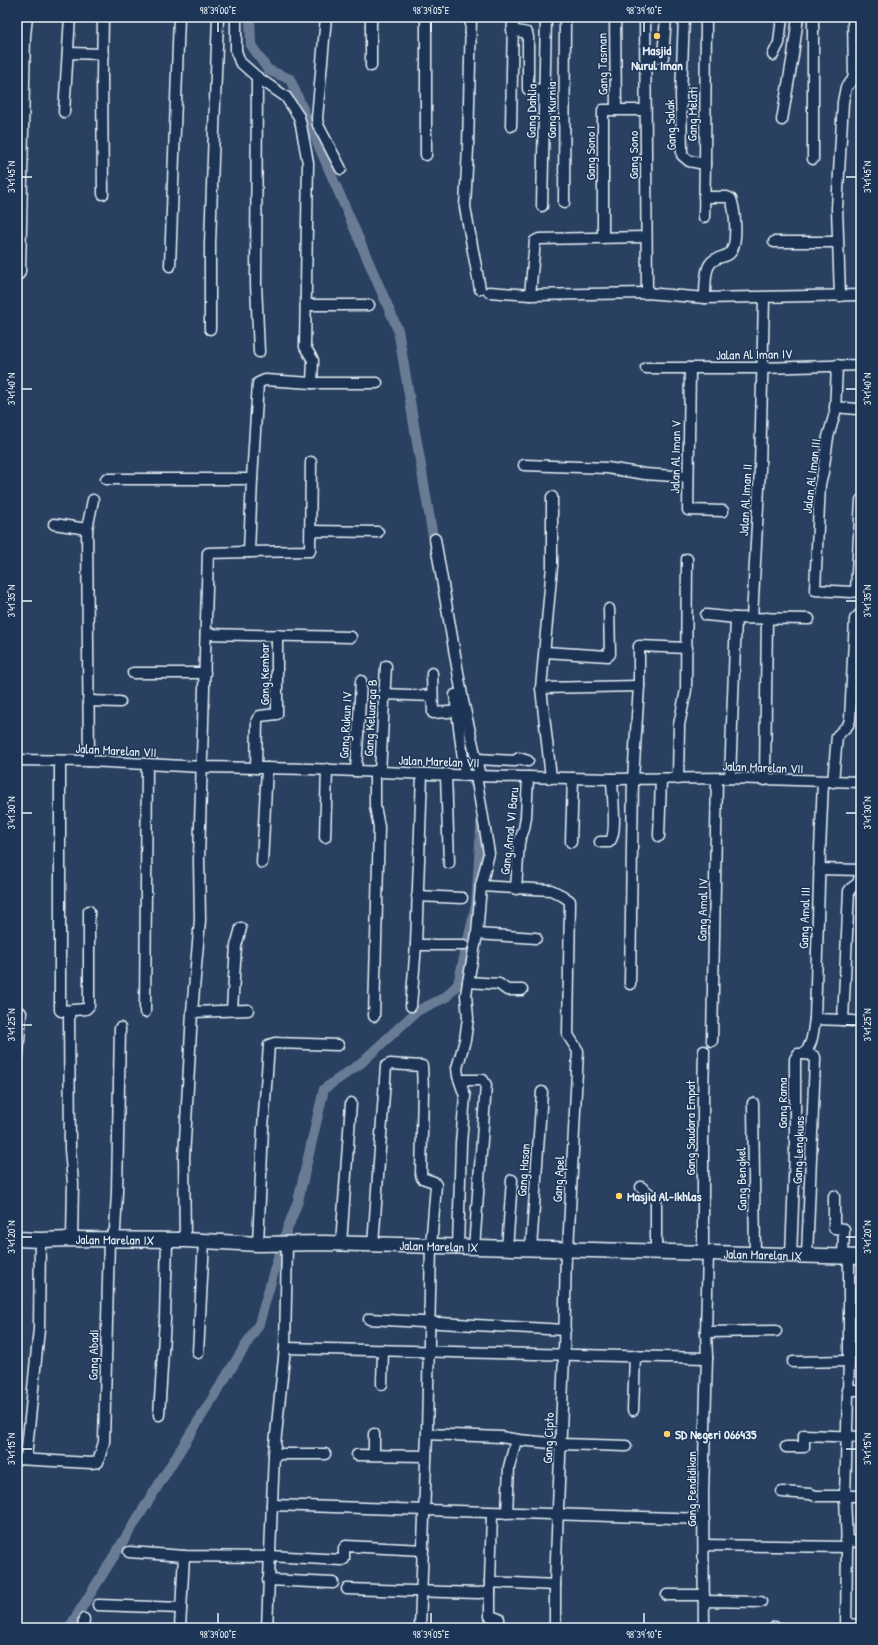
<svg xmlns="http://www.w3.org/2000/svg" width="878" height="1645" viewBox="0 0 878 1645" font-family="'Patrick Hand',sans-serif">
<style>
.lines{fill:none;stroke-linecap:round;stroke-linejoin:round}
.canal{stroke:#6b7c95;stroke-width:10}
.minor-casing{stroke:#e8f1f8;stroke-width:13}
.secondary-casing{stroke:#e8f1f8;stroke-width:17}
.minor{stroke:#1d3557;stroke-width:10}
.secondary{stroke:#1d3557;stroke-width:14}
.ticks{fill:none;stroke:#e8f1f8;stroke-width:1.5}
.poi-dot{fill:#ffd166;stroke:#1d3557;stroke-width:1.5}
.labels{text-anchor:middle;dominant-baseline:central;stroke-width:3;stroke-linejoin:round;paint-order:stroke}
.poi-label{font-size:13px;font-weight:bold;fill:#e8f1f8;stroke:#1d3557;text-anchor:start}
.street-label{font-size:13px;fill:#e8f1f8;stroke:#1d3557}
.neatline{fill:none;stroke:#e8f1f8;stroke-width:1.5}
.ticks-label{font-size:10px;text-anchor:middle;fill:#e8f1f8}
</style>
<rect width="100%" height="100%" fill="#294061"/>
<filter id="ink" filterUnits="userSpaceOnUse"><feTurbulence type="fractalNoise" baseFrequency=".025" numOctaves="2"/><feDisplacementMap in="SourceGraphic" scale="8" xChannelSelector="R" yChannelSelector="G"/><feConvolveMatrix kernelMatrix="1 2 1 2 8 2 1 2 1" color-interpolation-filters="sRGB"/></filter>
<g filter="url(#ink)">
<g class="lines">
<!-- canal -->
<g class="canal">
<polyline points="250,17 251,45 268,70 290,79 398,330 435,549"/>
<polyline points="464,726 474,783"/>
<polyline points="69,1628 259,1324 282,1243 298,1201 324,1089 361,1063 417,1011 446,997 458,984 476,905 481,829 481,823"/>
</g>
<!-- minor casing -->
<g class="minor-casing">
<g id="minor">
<polyline points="103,17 102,77 103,194"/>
<polyline points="236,17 236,51 240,62 257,77 286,97 299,117 301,125 308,163 305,347 313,360 312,383"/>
<polyline points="326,17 317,118 318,125 341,169"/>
<polyline points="426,17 426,155"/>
<polyline points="471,17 468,148 465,207 480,289"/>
<polyline points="615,17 616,110"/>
<polyline points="645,17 647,293"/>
<polyline points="684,17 681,95 682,155 689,161 705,164 704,217"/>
<polyline points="813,17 813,159"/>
<polyline points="512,30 527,33 528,37 528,89 544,90"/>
<polyline points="68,53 103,54"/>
<polyline points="773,55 779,43 782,17"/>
<polyline points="646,57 663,57 666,17"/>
<polyline points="371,66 371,17"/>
<polyline points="257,77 256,284 259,352"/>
<polyline points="64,112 70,17"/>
<polyline points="782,120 793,55 798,17"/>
<polyline points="511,126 513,17"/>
<polyline points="705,164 706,17"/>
<path d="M704,197h23l4,2c4,11 8,47 -2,55 -6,4 -15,3 -19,10 -5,6 -5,25 -5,34"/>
<polyline points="564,203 565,17"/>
<polyline points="542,206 546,17"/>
<polyline points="603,238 603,110 645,110"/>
<polyline points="774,242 837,242"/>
<polyline points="170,266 179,17"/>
<polyline points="17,274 19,274 20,271 25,36 27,17"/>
<polyline points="489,292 530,295 647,293 705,298 861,295"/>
<polyline points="530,295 535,241 539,239 646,237"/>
<polyline points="840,296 837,208 843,102 846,87 852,81 854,75 853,17"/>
<polyline points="306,305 369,305"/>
<polyline points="210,329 210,243 218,17"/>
<polyline points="837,365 835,413 828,437 823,472 820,484 815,590 851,592 856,591 861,593"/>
<polyline points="646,368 763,368 861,365"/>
<polyline points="690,368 688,510 723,511"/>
<polyline points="835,407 857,409 861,411"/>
<polyline points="524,465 607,468 645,474 688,477"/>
<polyline points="106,479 252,479"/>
<polyline points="54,524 87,529 89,761"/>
<polyline points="87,529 93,500"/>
<polyline points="311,531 378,532"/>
<polyline points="435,539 463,701 480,776"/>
<polyline points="249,552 310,551 311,462"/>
<polyline points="856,591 861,500"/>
<polyline points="706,615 736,618"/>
<polyline points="752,618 760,469 764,298"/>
<polyline points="206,634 351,637"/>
<polyline points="545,652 608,656 610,654 609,609"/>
<polyline points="133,673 205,673"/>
<polyline points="432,673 433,713 462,711"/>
<polyline points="639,686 639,646 687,648"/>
<polyline points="541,688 639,686 633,779 630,984"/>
<polyline points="384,694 432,696"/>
<polyline points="455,695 465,775"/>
<polyline points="88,701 120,702"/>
<polyline points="477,759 515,761 519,758 528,761"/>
<polyline points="17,760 89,761 202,767 310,769 475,776 612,779 730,778 861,782"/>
<polyline points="60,761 60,1010 61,1011 86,1009 89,1006 89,911"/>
<polyline points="256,768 257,720 260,716 277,714 277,635"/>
<polyline points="356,771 361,681"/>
<polyline points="380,772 386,666"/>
<polyline points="446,774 449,863"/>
<polyline points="551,778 541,688 552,566 552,497"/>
<polyline points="730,778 736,618 809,619"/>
<polyline points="678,779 679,725 686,690 687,559"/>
<polyline points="765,780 767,618"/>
<polyline points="833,782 837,736 848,725 850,720 855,619 861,613"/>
<polyline points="659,836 661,780"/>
<polyline points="325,837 327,769"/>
<polyline points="571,842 573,778"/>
<path d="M600,842h9c9,-6 3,-50 3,-63"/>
<polyline points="262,863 267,768"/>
<polyline points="819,869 861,870"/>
<polyline points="481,886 551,890 563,896 570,901 568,1035 578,1051 568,1250"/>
<polyline points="516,889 519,842 524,829 526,817 528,777"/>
<polyline points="417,896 462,898"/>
<polyline points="477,934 536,938"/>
<polyline points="416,945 463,945"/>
<polyline points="468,982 499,984 507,990 522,990"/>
<polyline points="411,1006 416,945 422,774"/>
<polyline points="232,1010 236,946 241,928"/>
<polyline points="17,1011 21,1013 17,1067"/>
<polyline points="69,1011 70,1149 73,1183 72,1239"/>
<polyline points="145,1012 147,765"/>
<polyline points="192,1012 248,1010"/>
<polyline points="374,1016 379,827 375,806 375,771"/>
<path d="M815,1019l28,1 6,-129c2,-4 5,-4 8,-7 3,-4 3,-10 4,-14"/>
<polyline points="843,1020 861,1022"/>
<polyline points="712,1041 717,779"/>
<path d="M804,1054c9,-10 9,-23 11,-35l5,-169 3,-68"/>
<polyline points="460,1080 483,1080 486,1085 474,1248"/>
<polyline points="753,1103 755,1254"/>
<polyline points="641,1187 656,1199 656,1251"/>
<polyline points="834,1196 834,1228 844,1229 843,1257"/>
<polyline points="185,1240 184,1157 186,1123 192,1012 200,920 199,859 208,553 249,552 252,479 258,383 265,380 312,383 377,383"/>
<polyline points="258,1244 263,1128 269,1045 275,1043 338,1045"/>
<polyline points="341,1244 351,1103"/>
<polyline points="373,1245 386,1066 390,1064 422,1066 423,1091 421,1175 422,1178 434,1182 436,1185 431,1246 427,1434 420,1628"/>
<polyline points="458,1247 461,1143 465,1096 458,1076 457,1068 465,1040 468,1018 466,995 468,982 477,934 481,886 489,853 476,776"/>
<polyline points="507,1249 512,1180"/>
<polyline points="531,1249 542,1092"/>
<polyline points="703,1253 703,1100 704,1051"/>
<path d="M791,1256l4,-104v-93l3,-5c6,0 12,-1 17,3v3l-8,196"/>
<polyline points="369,1319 565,1330"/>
<polyline points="706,1332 776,1331"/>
<polyline points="285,1348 707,1358"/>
<polyline points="198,1353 204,1241"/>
<polyline points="793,1362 849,1361"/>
<polyline points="382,1384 383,1350"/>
<polyline points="847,1390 861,1390"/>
<polyline points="633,1410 635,1356"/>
<polyline points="159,1415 165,1320 167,1240"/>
<polyline points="427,1434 501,1437 519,1440 561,1444 626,1446"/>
<polyline points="786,1447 804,1447 804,1435 861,1437"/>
<polyline points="274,1454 325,1454"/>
<polyline points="357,1455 426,1456"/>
<polyline points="374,1455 374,1434"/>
<polyline points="26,1458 39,1329 40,1240"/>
<polyline points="17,1459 91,1463 98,1462 104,1442 109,1240 115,1230 117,1192 120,1028"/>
<polyline points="782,1492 810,1494 816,1496 861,1496"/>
<path d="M272,1505c144,4 288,10 432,14"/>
<polyline points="507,1513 509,1467 516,1440"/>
<polyline points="846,1541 861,1542"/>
<polyline points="704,1545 847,1547"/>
<polyline points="129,1552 184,1556 269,1557"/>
<polyline points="269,1556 342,1560 344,1559 344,1548 346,1546 423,1550"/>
<polyline points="268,1580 333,1583"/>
<polyline points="490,1582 492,1513"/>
<polyline points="347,1589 478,1593 490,1592 490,1582 555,1585"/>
<polyline points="490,1592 490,1616 499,1619 500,1628"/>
<polyline points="667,1595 704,1595"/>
<polyline points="704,1601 761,1602"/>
<polyline points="98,1605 181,1608"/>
<polyline points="846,1624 861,1625"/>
<polyline points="775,1627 775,1628"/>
<polyline points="83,1628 84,1619"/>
<polyline points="180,1628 184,1556"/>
<polyline points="267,1628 274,1454 285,1348 287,1244"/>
<polyline points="555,1628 555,1585 564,1354 566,1249"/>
<polyline points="704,1628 703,1493 707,1358 706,1332 708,1253"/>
<polyline points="846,1628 847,1547 845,1496 849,1361 849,1257"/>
</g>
</g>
<!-- secondary casing -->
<g class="secondary-casing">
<g id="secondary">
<path id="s1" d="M17,1239l23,1 32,-1 113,1 73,4 66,-1 537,14"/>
</g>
</g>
<!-- minor -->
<use href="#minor" class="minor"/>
<!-- secondary -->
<use href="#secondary" class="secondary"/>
</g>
</g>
<!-- ticks -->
<path class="ticks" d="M218,22v10M431,22v10M644,22v10M22,177h10M846,177h10M22,389h10M846,389h10M22,601h10M846,601h10M22,813h10M846,813h10M22,1025h10M846,1025h10M22,1237h10M846,1237h10M22,1449h10M846,1449h10M218,1613v10M431,1613v10M644,1613v10"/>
<!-- markers -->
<g class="poi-dot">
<circle cx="657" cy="36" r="4"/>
<circle cx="619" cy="1196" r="4"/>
<circle cx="667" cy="1434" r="4"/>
</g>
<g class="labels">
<!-- poi labels -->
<g class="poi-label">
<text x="657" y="50" text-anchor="middle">Masjid<tspan x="657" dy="15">Nurul Iman</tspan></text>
<text x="627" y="1196">Masjid Al-Ikhlas</text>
<text x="675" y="1434">SD Negeri 066435</text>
</g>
<!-- street labels -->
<g class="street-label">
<text transform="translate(602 64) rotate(-91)">Gang Tasman</text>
<text transform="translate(551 110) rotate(-90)">Gang Kurnia</text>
<text transform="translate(531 111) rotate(-89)">Gang Dahlia</text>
<text transform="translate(692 114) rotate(-89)">Gang Melati</text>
<text transform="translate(670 125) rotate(-92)">Gang Salak</text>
<text transform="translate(590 153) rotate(-90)">Gang Sono I</text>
<text transform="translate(633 155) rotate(-90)">Gang Sono</text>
<text transform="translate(754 354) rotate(-1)">Jalan Al Iman IV</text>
<text transform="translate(675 457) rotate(-89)">Jalan Al Iman V</text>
<text transform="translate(811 476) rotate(-83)">Jalan Al Iman III</text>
<text transform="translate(745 500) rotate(-87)">Jalan Al Iman II</text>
<text transform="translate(264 674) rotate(-90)">Gang Kembar</text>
<text transform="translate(370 718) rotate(-87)">Gang Keluarga B</text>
<text transform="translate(345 725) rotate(-87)">Gang Rukun IV</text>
<text transform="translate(116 750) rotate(3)">Jalan Marelan VII</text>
<text transform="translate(439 761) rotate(2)">Jalan Marelan VII</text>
<text transform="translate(763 767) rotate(2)">Jalan Marelan VII</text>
<text transform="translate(509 831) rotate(-84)">Gang Amal VI Baru</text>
<text transform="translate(702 910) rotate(-89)">Gang Amal IV</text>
<text transform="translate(804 918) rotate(-88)">Gang Amal III</text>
<text transform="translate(782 1103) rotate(-90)">Gang Rama</text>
<text transform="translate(690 1128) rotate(-90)">Gang Saudara Empat</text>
<text transform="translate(798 1150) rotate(-88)">Gang Lengkuas</text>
<text transform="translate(523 1170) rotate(-86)">Gang Hasan</text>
<text transform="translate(558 1179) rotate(-87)">Gang Apel</text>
<text transform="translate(741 1179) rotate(-91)">Gang Bengkel</text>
<text stroke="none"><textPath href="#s1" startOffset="98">Jalan Marelan IX</textPath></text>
<text stroke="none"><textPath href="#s1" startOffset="422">Jalan Marelan IX</textPath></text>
<text stroke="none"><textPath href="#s1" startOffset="746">Jalan Marelan IX</textPath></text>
<text transform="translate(93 1355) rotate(-89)">Gang Abadi</text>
<text transform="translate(548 1438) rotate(-88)">Gang Cipto</text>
<text transform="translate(691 1489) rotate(-90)">Gang Pendidikan</text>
</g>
</g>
<!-- margin -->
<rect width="878" height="1645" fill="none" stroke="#1d3557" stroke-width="44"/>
<rect x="22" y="22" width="834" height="1601" class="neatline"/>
<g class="ticks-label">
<text x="218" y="14">98°39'00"E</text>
<text x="431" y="14">98°39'05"E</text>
<text x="644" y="14">98°39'10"E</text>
<text transform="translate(11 177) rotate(-90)" y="4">3°41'45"N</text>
<text transform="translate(867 177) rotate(-90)" y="4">3°41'45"N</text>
<text transform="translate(11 389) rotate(-90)" y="4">3°41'40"N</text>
<text transform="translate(867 389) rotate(-90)" y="4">3°41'40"N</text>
<text transform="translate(11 601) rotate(-90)" y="4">3°41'35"N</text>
<text transform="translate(867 601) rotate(-90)" y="4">3°41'35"N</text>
<text transform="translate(11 813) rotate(-90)" y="4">3°41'30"N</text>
<text transform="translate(867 813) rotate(-90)" y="4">3°41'30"N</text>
<text transform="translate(11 1025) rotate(-90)" y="4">3°41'25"N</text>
<text transform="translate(867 1025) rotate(-90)" y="4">3°41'25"N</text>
<text transform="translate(11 1237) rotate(-90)" y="4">3°41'20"N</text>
<text transform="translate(867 1237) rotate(-90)" y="4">3°41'20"N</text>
<text transform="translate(11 1449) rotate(-90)" y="4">3°41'15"N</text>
<text transform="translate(867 1449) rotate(-90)" y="4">3°41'15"N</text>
<text x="218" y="1638">98°39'00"E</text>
<text x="431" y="1638">98°39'05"E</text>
<text x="644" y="1638">98°39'10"E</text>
</g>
</svg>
